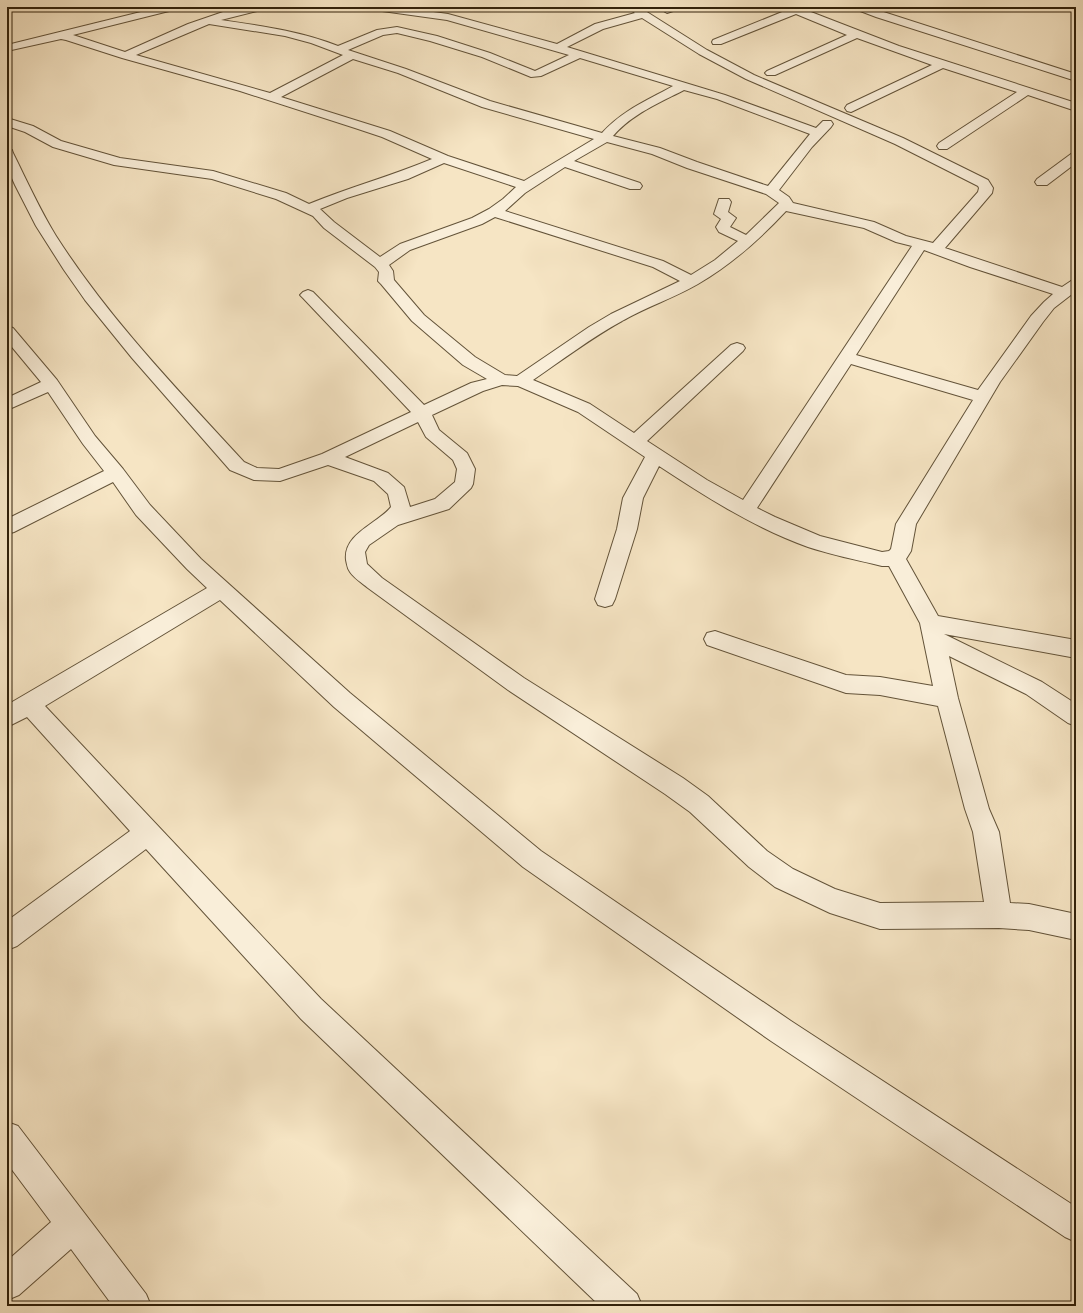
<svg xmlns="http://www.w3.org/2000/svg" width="1083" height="1313" viewBox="0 0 1083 1313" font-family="'Libre Bodoni',serif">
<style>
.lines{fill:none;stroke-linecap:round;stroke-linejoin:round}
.minor-casing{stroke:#635339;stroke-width:2}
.minor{fill:#f9eed9;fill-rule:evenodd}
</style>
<rect width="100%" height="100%" fill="#f6e5c4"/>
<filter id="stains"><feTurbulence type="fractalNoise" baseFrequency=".005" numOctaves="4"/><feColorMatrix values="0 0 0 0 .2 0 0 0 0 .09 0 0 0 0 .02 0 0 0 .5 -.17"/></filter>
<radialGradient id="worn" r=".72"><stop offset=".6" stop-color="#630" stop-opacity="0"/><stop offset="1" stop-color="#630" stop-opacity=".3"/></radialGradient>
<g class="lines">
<!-- minor casing -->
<g class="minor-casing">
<g id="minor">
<path d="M161,7h17l-1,2 -104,26 52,17 63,-28 35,-12 21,-5h22l-1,2 -44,11c40,6 79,11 117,26l39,-16 20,-3 40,9 53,17 45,18 34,-16 -122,-35 -72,-10 -5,-3h27l51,7 109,30 38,-20 40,-11 -8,-6h12l68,43 47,25 149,63 85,42 5,8 -1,5 -47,55 117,39 9,-6 5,-2v12l-22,17 -11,14 -43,60 -84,142 -5,27 -5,8 32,57 138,24v18l-132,-24 98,48 34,22v22l-8,-3 -42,-29 -77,-38 9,42 31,111 10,23 11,71 19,1 47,10v26l-47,-10 -30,-2 -119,1 -50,-16 -55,-26 -26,-20 -59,-55 -25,-18 -157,-104 -140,-102c-6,-5 -14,-10 -18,-16 -3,-4 -3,-8 -4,-12 -3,-26 31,-36 45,-53l-3,-13 -14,-13 -46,-16 -48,16 -26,-1 -24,-10 -98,-112 -47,-58 -21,-30 -28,-44 -21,-41 -8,-18v-18l5,1 1,3c14,28 27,57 43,83 53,83 122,154 188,226l13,6 22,1 43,-15 89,-42 -108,-114 -3,-3 3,-3 5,-2 5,2 111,113 47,-22 16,-4 -24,-14 -51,-44 -31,-37 -3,-3 1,-9 -4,-5 -51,-39 -11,-12 -37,-17 -64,-20 -98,-14 -61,-18 -28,-15 -18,-6v-8l26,8 28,15 59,17 93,13 73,22 23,11c41,-17 83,-28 123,-45l-50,-22 -27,-9 -115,-37 -118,-33 -56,-18 -5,-1 -54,12v-6zM642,18l57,36 47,25 149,65 83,42 1,2 -1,4 -45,51 -27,-7 -32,-14 -81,-19 -4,-6 -10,-7 33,-43 19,-20 2,-3 -2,-3h-8l-7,7 -91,-33 -158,-48 36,-18zM209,24l76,12 26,7 32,12 -73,38 -134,-38zM397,33l33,8 52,16 49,20 10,-1 39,-18 93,28c-27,15 -50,24 -71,47l-112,-32 -84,-32 -58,-19 35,-15zM353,59l45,14 84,34 112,32 -70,42 -76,-25 -58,-25 -109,-34zM684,90l33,9 93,35 -42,52 -71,-24 -37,-14 -47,-12c19,-22 46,-33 71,-46zM607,142l45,12 35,14 79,26 13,9 -33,32 -16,-8 6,-9 -8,-6 3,-10 -2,-3h-10l-5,15 7,5 -5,8 3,5 19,9 -23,19 -24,15 -28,-14 -158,-50 20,-18 40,-26 65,22h10l2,-3 -2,-3 -66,-22zM444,163l72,24 -13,12 -14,10 -17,9 -72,26 -20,13 -46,-35 -14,-13 27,-11 61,-19zM786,211l78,17 32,14 16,4 -169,254 -36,-20 -60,-39 96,-90 2,-3 -2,-3 -6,-2 -6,2 -97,88 -44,-29 -57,-24c29,-20 58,-42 89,-59 24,-14 52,-23 76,-37 34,-20 62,-45 88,-73zM495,217l158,50 27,14 -69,33 -22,13 -72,49 -12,-1 -30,-18 -51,-42 -30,-35 -1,-9 -4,-6 21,-15 72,-26zM924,250l46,17 83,27 -9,8 -13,14 -53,74 -122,-35zM851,364l122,36 -77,124 -5,25 -2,2 -7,1 -62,-16 -45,-19 -18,-9zM502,385l16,1 60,26 67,45 -22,41 -6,31 -22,70 3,6 7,2 7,-2 3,-6 22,-70 6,-31 16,-32c47,31 96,62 149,81 24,8 50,13 74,19h7l31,57 13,63 -53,-9 -34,-2 -131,-44 -8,2 -3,6 3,6 139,48 34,2 58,11 27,103 8,23 11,70 -104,1 -45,-14 -42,-20 -26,-18 -59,-55 -25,-18 -159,-100 -142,-100 -15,-14 -2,-12 4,-7 29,-20 51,-16 22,-21 2,-4 2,-15 -8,-16 -28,-23 -7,-15 51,-24zM418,422l8,15 27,23 4,9 -2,13 -20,17 -25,8 -6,-20 -16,-14 -43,-16z"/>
<polygon points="666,7 680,7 679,9 667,13 662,10"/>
<polygon points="784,7 798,7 899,46 1076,103 1076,111 1028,95 947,149 939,149 937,146 939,143 1017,92 943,68 851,112 847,111 845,108 847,105 932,65 857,38 775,75 767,75 765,73 767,71 847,35 796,14 721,44 713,44 712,42 713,40 787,10"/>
<polygon points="854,7 868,7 1076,74 1076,81 876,17 855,9"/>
<polygon points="1076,153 1076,163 1047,185 1037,185 1035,182 1037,179 1071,154"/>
<polygon points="7,326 13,328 57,380 95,436 123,469 150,505 201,559 350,693 541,851 791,1021 1076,1207 1076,1242 1065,1237 771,1041 523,867 334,707 220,600 45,706 321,999 637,1294 642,1306 600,1306 301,1019 146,849 17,946 7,950 7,921 130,831 27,717 7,727 7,705 207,588 187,569 136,515 113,482 14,532 7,534 7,519 104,471 83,444 48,392 7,410 7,398 41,382 7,341"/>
<polygon points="7,1122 18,1126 146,1294 151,1306 113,1306 71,1249 19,1295 7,1300 7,1261 51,1222 7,1163"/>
</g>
</g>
<!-- minor -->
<use href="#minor" class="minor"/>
</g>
<!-- margin -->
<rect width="1083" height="1313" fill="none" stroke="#f6e5c4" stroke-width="24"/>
<rect x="8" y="8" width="1067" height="1297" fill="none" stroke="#32220b" stroke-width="2"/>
<rect x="12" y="12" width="1059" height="1289" fill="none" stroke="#32220b"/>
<rect width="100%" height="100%" filter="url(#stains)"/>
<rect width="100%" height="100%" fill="url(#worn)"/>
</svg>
